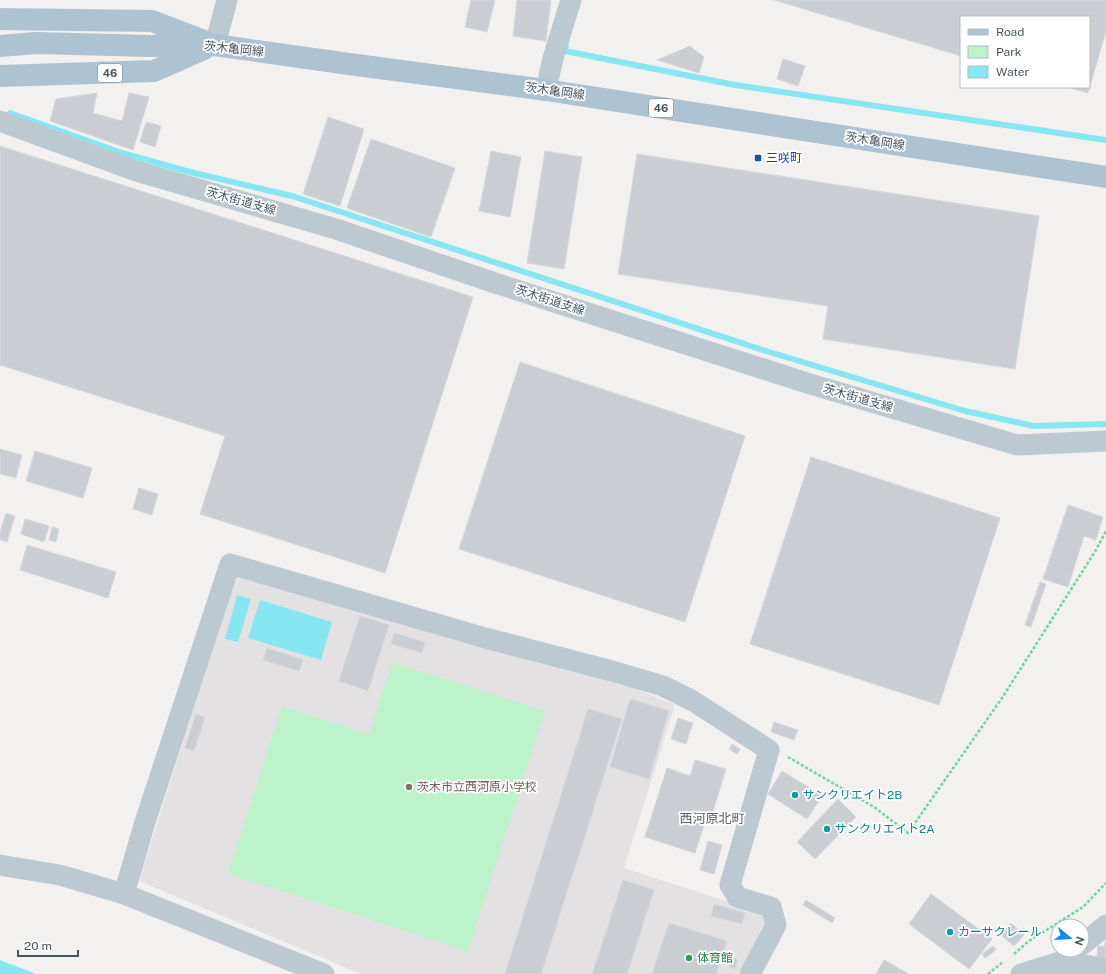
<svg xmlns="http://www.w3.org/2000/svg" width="1106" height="974" viewBox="0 0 1106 974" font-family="'Public Sans','Noto Sans JP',sans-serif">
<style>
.education{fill:#e4e1e2}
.green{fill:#bcf3cb}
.water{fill:#86e7f2}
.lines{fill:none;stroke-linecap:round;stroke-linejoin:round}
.stream{stroke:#86e7f2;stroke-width:6}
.building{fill:#caced3;stroke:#d4d7dc}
.path{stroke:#71d399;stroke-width:2.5;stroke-dasharray:3 2;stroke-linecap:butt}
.minor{stroke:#bdc9d0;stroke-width:21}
.major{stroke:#aec3d1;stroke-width:22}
.transit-dot{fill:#1a4fb4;stroke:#fff;stroke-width:1.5}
.education-dot{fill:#8d6e63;stroke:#fff;stroke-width:1.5}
.culture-dot{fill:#0f9aa8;stroke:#fff;stroke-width:1.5}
.leisure-dot{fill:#2e9e5b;stroke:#fff;stroke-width:1.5}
.labels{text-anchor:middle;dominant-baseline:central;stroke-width:3.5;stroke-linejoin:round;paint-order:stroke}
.shield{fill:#fff;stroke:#7e898f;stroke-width:1}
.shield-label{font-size:11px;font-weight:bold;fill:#46565f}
.street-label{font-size:12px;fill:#46565f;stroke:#fff}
.transit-label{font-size:12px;fill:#164399;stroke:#fff;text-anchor:start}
.education-label{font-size:12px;fill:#785e54;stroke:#fff;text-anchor:start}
.culture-label{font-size:12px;fill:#0d838f;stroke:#fff;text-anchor:start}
.leisure-label{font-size:12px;fill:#27864d;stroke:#fff;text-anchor:start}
.neighbourhood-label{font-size:13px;fill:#5c6166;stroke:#fff}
</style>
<rect width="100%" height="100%" fill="#f3f0f0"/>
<!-- education -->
<polygon class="education" points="235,576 617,681 675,705 624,868 759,912 767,923 741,974 361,974 139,881"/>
<!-- green -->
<polygon class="green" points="392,662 545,711 468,951 228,874 282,706 369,734"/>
<!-- water -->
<g class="water">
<polygon points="237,595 251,599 238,642 225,639"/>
<polygon points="260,600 332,622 321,660 248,638"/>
<polygon points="0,960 36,974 0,974"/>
</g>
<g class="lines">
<!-- stream -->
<g class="stream">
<polyline points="566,45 565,51 735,85 1106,140"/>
<polyline points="10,113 122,153 190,172 292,196 766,351 965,411 1034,426 1106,424"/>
</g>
</g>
<!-- building -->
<g class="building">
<polygon points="471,0 495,0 487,32 465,27"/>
<polygon points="517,0 551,0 546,41 513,36"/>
<polygon points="774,0 1106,0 1106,31 1088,93 1067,87 1089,87 1089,17 961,17 961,56"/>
<polygon points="690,46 704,57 699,73 657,60"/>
<polygon points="783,59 805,66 798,86 777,79"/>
<polygon points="97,93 93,113 122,121 129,93 149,97 133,150 50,121 56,99"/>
<polygon points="328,117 364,129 340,206 303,194"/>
<polygon points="146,122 161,126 155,147 140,142"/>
<polygon points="371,139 455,168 431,237 347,208"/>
<polygon points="0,146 473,297 385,573 200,514 225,436 0,365"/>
<polygon points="491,151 521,157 510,217 479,211"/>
<polygon points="545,151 582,157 564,269 527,263"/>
<polygon points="637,154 1039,216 1015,369 823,339 828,306 618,274"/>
<polygon points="520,362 745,436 685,622 459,549"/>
<polygon points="0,449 22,455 16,478 0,474"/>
<polygon points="35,451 92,468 83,498 26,481"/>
<polygon points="811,457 1000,518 939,705 750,644"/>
<polygon points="139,488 158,494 152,515 133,509"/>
<polygon points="1068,505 1103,517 1096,540 1084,536 1068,587 1043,579"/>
<polygon points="6,513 15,516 7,542 0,540 0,532"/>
<polygon points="25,519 49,526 44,542 21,534"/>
<polygon points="52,527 59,529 56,542 49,540"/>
<polygon points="27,545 116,572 108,598 20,570"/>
<polygon points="1040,582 1046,584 1031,627 1025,625"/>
<polygon points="360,616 389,625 368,691 339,681"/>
<polygon points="394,633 425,642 422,653 391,644"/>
<polygon points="267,648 303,660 299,671 263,660"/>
<polygon points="630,699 669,711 649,779 610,767"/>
<polygon points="588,709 622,719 541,974 505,974"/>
<polygon points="196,714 205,717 194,751 185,748"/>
<polygon points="678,718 693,723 686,744 671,739"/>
<polygon points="774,722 798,730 794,740 771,732"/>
<polygon points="732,744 740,749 737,754 729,749"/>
<polygon points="695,760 726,769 709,824 705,822 695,853 645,837 667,768 690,776"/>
<polygon points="782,771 822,796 807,819 768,794"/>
<polygon points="838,799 856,817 815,859 797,842"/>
<polygon points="708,841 722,845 714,874 700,870"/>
<polygon points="623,880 654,890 627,974 592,974"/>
<polygon points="931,894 992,939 969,969 909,924"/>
<polygon points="806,900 835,918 832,923 803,905"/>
<polygon points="714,904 745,913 742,924 711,916"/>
<polygon points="669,923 727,941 716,974 652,974"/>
<polygon points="1011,923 1024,935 1014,946 1001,935"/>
<polygon points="1106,939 1106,964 1096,963 1098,946 1104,947"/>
<polygon points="993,946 996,950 985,958 982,954"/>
<polygon points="732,957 738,960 735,969 729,967"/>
<polygon points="884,960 909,974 876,974"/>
</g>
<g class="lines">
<!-- path -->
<g class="path">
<polyline points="788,757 874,807 908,833 1002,698 1096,550 1106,531"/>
<polyline points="1014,954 1029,941 1083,907 1106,883"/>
<polyline points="988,974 1003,962"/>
</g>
<!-- minor -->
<g class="minor">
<polyline points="215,45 227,0"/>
<polyline points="546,90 553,58 571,0"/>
<polyline points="0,121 136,171 336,229 495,283 807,383 1017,445 1106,441"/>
<polyline points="0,865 60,875 124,894 324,974"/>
<polyline points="124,894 145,822 230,564 489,639 612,671 663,686 693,701 769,750 730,885 737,897 771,907 776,925 750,974"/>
<polyline points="1082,945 1106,925"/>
<polyline points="1064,971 1063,961 1106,969"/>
<polyline points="1021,974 1063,961 1076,950"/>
</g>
<!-- major -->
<g class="major">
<polyline points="0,19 152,21 204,41"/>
<polyline points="0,46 36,43 150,46 215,45 349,64 546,90 1106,177"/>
<polyline points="0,76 154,71 204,49"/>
</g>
</g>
<!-- markers -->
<rect class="transit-dot" x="754" y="154" width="8" height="8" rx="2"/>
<circle class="education-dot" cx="409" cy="787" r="4"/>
<g class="culture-dot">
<circle cx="795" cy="795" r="4"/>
<circle cx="827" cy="829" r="4"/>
<circle cx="950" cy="932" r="4"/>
</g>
<circle class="leisure-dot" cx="689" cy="958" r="4"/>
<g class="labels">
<!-- shield labels -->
<g class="shield">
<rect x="98" y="64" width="24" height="18" rx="3"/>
<rect x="649" y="99" width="24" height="18" rx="3"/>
</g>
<g class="shield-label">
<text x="110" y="73">46</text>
<text x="661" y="108">46</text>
</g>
<!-- street labels -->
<g class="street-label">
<text transform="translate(234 49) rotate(6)">茨木亀岡線</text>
<text transform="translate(555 91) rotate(8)">茨木亀岡線</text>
<text transform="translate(875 141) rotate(9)">茨木亀岡線</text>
<text transform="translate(241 201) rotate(16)">茨木街道支線</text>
<text transform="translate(550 300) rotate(18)">茨木街道支線</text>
<text transform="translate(858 398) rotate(16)">茨木街道支線</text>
</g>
<!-- transit labels -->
<g class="transit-label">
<text x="766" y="158">三咲町</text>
</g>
<!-- education labels -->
<g class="education-label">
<text x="417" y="787">茨木市立西河原小学校</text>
</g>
<!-- culture labels -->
<g class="culture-label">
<text x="803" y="795">サンクリエイト2B</text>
<text x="835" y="829">サンクリエイト2A</text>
<text x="958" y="932">カーサクレール</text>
</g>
<!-- leisure labels -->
<g class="leisure-label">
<text x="697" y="958">体育館</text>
</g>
<!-- neighbourhood labels -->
<g class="neighbourhood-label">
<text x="712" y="818">西河原北町</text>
</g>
</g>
<!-- legend -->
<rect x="960" y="16" width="130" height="72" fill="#ffffff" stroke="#b5bbbf"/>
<rect x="968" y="29" width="20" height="6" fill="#aec3d1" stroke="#b5bbbf"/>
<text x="996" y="36" font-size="12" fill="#46565f">Road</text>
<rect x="968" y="46" width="20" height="12" fill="#bcf3cb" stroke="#b5bbbf"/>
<text x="996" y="56" font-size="12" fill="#46565f">Park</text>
<rect x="968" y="66" width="20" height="12" fill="#86e7f2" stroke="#b5bbbf"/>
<text x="996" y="76" font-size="12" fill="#46565f">Water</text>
<!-- north arrow -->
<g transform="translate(1070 938) rotate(108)"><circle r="19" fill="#ffffff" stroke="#b5bbbf"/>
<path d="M0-3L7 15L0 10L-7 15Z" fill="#0c88f0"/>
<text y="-6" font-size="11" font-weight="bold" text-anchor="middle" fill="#46565f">N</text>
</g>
<!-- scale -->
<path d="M18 950v6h60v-6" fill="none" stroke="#46565f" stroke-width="2"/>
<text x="24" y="950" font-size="12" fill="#46565f" stroke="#ffffff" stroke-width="3" paint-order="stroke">20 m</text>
</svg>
